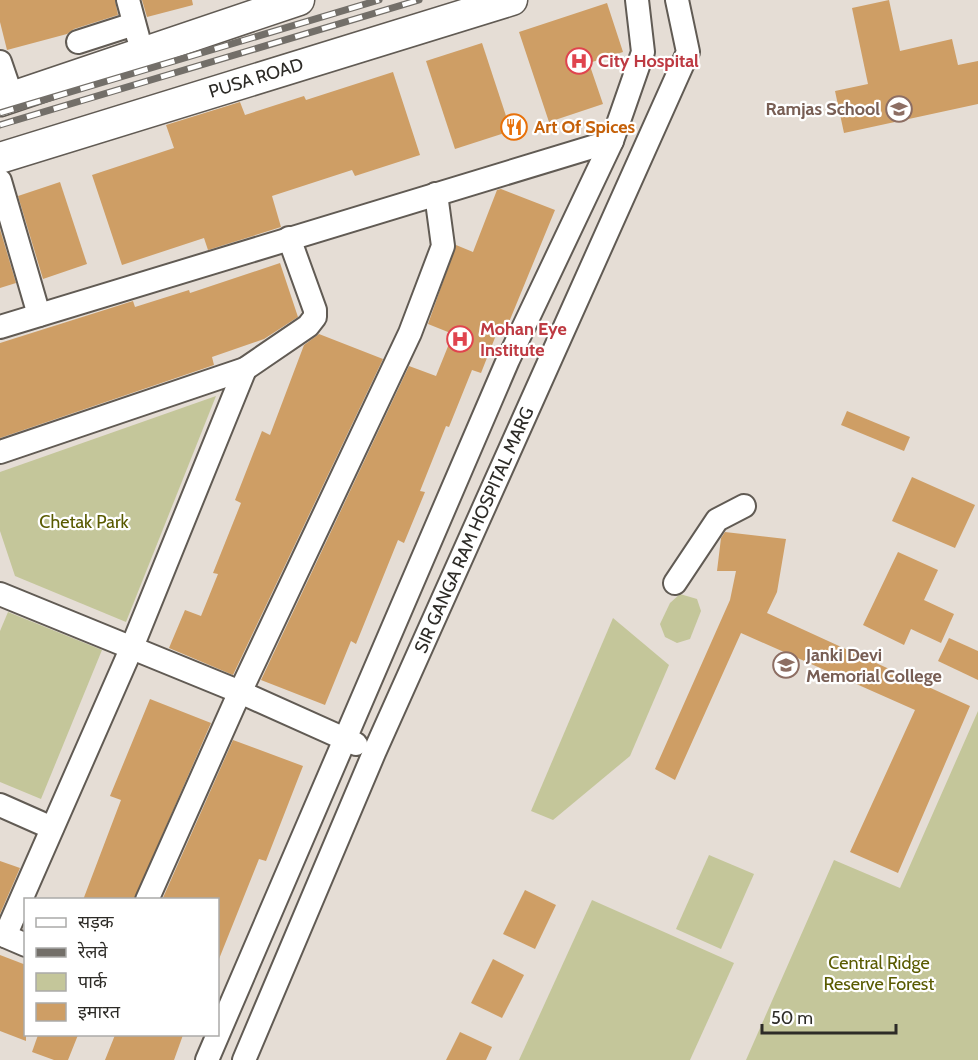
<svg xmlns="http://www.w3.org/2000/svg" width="978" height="1060" viewBox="0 0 978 1060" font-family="Cabin,'Noto Sans Devanagari',sans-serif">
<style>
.green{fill:#c4c69a}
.building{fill:#ce9e65}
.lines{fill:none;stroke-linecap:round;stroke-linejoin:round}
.minor-casing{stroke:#615b54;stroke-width:26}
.major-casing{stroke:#615b54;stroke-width:33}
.minor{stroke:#fff;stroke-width:22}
.major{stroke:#fff;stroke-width:30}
.rail-casing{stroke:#736f69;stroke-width:7}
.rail{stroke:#fff;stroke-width:4.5;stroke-dasharray:14;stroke-linecap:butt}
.labels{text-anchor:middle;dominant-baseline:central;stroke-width:4.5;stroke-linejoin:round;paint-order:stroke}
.health-label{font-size:18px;font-weight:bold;fill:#be3a42;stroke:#fff;text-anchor:start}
.street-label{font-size:18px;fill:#2d2b27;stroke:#fff}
.education-label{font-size:18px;font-weight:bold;fill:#785e54;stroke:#fff;text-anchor:end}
.food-label{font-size:18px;font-weight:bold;fill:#c56008;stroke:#fff;text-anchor:start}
.park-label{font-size:18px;fill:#595a00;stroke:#fff}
</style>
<rect width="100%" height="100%" fill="#e5ddd5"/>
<!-- green -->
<g class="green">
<polygon points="216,396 126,622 15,576 0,531 0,472"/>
<polygon points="680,594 697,599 701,611 690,639 677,643 665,637 660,624 670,603"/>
<polygon points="8,612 102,650 41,799 0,782 0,631"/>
<polygon points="613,618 669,665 630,756 553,820 531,811"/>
<polygon points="978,711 978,1060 746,1060 834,860 900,888"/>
<polygon points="709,855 754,874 721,949 676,929"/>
<polygon points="592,900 734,963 690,1060 519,1060"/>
</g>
<!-- building -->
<g class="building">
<polygon points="0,0 115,0 118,15 74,29 67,34 7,50 0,22"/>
<polygon points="142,0 192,0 193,5 147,17"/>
<polygon points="889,0 900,51 952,39 958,65 978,61 978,104 844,133 835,91 868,84 852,8"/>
<polygon points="607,3 623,52 589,63 603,104 549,122 519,32"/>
<polygon points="482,43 511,131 455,149 426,61"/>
<polygon points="393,72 420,155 355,176 352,170 272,196 281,227 208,250 204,238 122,265 92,175 174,148 166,125 240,102 245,115 304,96 306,100"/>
<polygon points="60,182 87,264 43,279 18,196"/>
<polygon points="501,189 555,210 507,327 500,325 481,373 472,370 449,427 446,426 420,491 425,492 404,543 398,540 356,644 351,641 325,705 261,680 409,366 436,376 453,334 428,324 456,245 473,252 497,190"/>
<polygon points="0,229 16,283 0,288"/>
<polygon points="280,263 298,317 264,339 212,357 214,365 0,438 0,343 133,301 135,307 189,290 190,293"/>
<polygon points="319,334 383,359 233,675 169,648 185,610 201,616 218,574 213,573 241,503 235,500 262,431 270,435 304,345"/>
<polygon points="847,411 910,437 904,451 841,425"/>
<polygon points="912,477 975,505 955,548 892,521"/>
<polygon points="725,532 786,539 777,592 767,613 970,706 898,873 850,852 915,710 741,633 675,780 655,769 730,600 736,571 717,571 721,538"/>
<polygon points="898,552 938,570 924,600 954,614 941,643 911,629 904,645 863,625"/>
<polygon points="949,638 978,651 978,680 938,661"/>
<polygon points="150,699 211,723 134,900 83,900 121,800 110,796"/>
<polygon points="233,740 303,766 266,861 259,859 219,959 218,900 162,900"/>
<polygon points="0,861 20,868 0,914"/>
<polygon points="525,890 556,905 535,949 503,934"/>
<polygon points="0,955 26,965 26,1041 0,1031"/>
<polygon points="493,959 524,975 502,1018 471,1003"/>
<polygon points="460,1032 492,1047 486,1060 446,1060"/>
<polygon points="38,1035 78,1035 68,1060 54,1060 32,1052"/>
<polygon points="115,1035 183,1035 174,1060 105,1060"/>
</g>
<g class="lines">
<!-- minor casing -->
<g class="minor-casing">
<g id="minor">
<polyline points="128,0 138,37"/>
<polyline points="78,42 134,24"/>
<polyline points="0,62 12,97"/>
<polyline points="0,181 39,315"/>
<polyline points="0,327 612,141"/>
<polyline points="0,452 245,369 308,326 315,317 315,310 289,238"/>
<polyline points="675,583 717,520 744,506"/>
<polyline points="0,594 240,692 356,744"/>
<polyline points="0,805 52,828"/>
<polyline points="147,900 234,705 410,333 443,246 436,194"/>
<polyline points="0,934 26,945"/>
<polyline points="5,936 132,647 245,369"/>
<polyline points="207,1060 508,360 612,141 643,52 637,0"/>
<polyline points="244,1060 374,753 688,52 677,0"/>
</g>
</g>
<!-- major casing -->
<g class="major-casing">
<g id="major">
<polyline points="0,101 299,0"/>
<polyline points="0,158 512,0"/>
</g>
</g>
<!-- minor -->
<use href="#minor" class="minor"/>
<!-- major -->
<use href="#major" class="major"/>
<!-- rail casing -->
<g class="rail-casing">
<g id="rail">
<polyline points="0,113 379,0"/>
<polyline points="0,125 419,0"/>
</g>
</g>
<!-- rail -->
<use href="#rail" class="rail"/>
</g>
<!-- icons -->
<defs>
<g id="hospital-ring" transform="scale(1.35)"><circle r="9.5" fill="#fff" stroke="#e0444e" stroke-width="1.5"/><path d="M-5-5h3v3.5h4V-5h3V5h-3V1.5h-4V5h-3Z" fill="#e0444e"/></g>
<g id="school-ring" transform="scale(1.35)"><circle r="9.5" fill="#fff" stroke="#8d6e63" stroke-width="1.5"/><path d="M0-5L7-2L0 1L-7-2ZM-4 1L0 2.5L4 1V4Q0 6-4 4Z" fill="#8d6e63"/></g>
<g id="restaurant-ring" transform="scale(1.35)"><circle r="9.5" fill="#fff" stroke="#e8710a" stroke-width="1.5"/><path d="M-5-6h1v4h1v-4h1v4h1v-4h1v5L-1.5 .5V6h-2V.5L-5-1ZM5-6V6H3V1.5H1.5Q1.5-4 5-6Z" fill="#e8710a"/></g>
<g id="university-ring" transform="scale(1.35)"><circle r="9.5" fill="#fff" stroke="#8d6e63" stroke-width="1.5"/><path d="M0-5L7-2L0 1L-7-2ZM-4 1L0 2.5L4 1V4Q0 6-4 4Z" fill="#8d6e63"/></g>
</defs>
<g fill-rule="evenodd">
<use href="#hospital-ring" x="579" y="61"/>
<use href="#school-ring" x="899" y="109"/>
<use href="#restaurant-ring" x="514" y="127"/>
<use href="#hospital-ring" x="460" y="339"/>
<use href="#university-ring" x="786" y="665"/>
</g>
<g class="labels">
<!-- health labels -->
<g class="health-label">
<text x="598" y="61">City Hospital</text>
<text x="480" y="329">Mohan Eye<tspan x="480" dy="21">Institute</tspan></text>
</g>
<!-- street labels -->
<g class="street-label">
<text transform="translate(256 78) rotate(-17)">PUSA ROAD</text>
<text transform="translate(474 530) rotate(-66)">SIR GANGA RAM HOSPITAL MARG</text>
</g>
<!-- education labels -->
<g class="education-label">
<text x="880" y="109">Ramjas School</text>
<text x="806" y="655" text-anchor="start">Janki Devi<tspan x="806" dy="21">Memorial College</tspan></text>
</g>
<!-- food labels -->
<g class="food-label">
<text x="534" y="127">Art Of Spices</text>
</g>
<!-- park labels -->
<g class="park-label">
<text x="84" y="522">Chetak Park</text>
<text x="879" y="963">Central Ridge<tspan x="879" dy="21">Reserve Forest</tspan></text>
</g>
</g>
<!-- legend -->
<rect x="24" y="898" width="195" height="138" fill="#ffffff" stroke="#abaaa9" stroke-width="1.5"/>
<rect x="36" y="918" width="30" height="9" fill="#ffffff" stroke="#abaaa9" stroke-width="1.5"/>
<text x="78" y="928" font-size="18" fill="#2d2b27">सड़क</text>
<rect x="36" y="948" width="30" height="9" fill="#736f69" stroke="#abaaa9" stroke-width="1.5"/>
<text x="78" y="958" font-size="18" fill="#2d2b27">रेलवे</text>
<rect x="36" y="973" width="30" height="18" fill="#c4c69a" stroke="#abaaa9" stroke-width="1.5"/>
<text x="78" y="988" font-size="18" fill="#2d2b27">पार्क</text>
<rect x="36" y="1003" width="30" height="18" fill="#ce9e65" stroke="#abaaa9" stroke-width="1.5"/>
<text x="78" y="1018" font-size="18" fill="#2d2b27">इमारत</text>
<!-- scale -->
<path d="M762 1024v9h134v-9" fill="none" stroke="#2d2b27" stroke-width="3"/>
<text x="771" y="1024" font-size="18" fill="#2d2b27" stroke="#ffffff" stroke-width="4.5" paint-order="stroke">50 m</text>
</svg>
